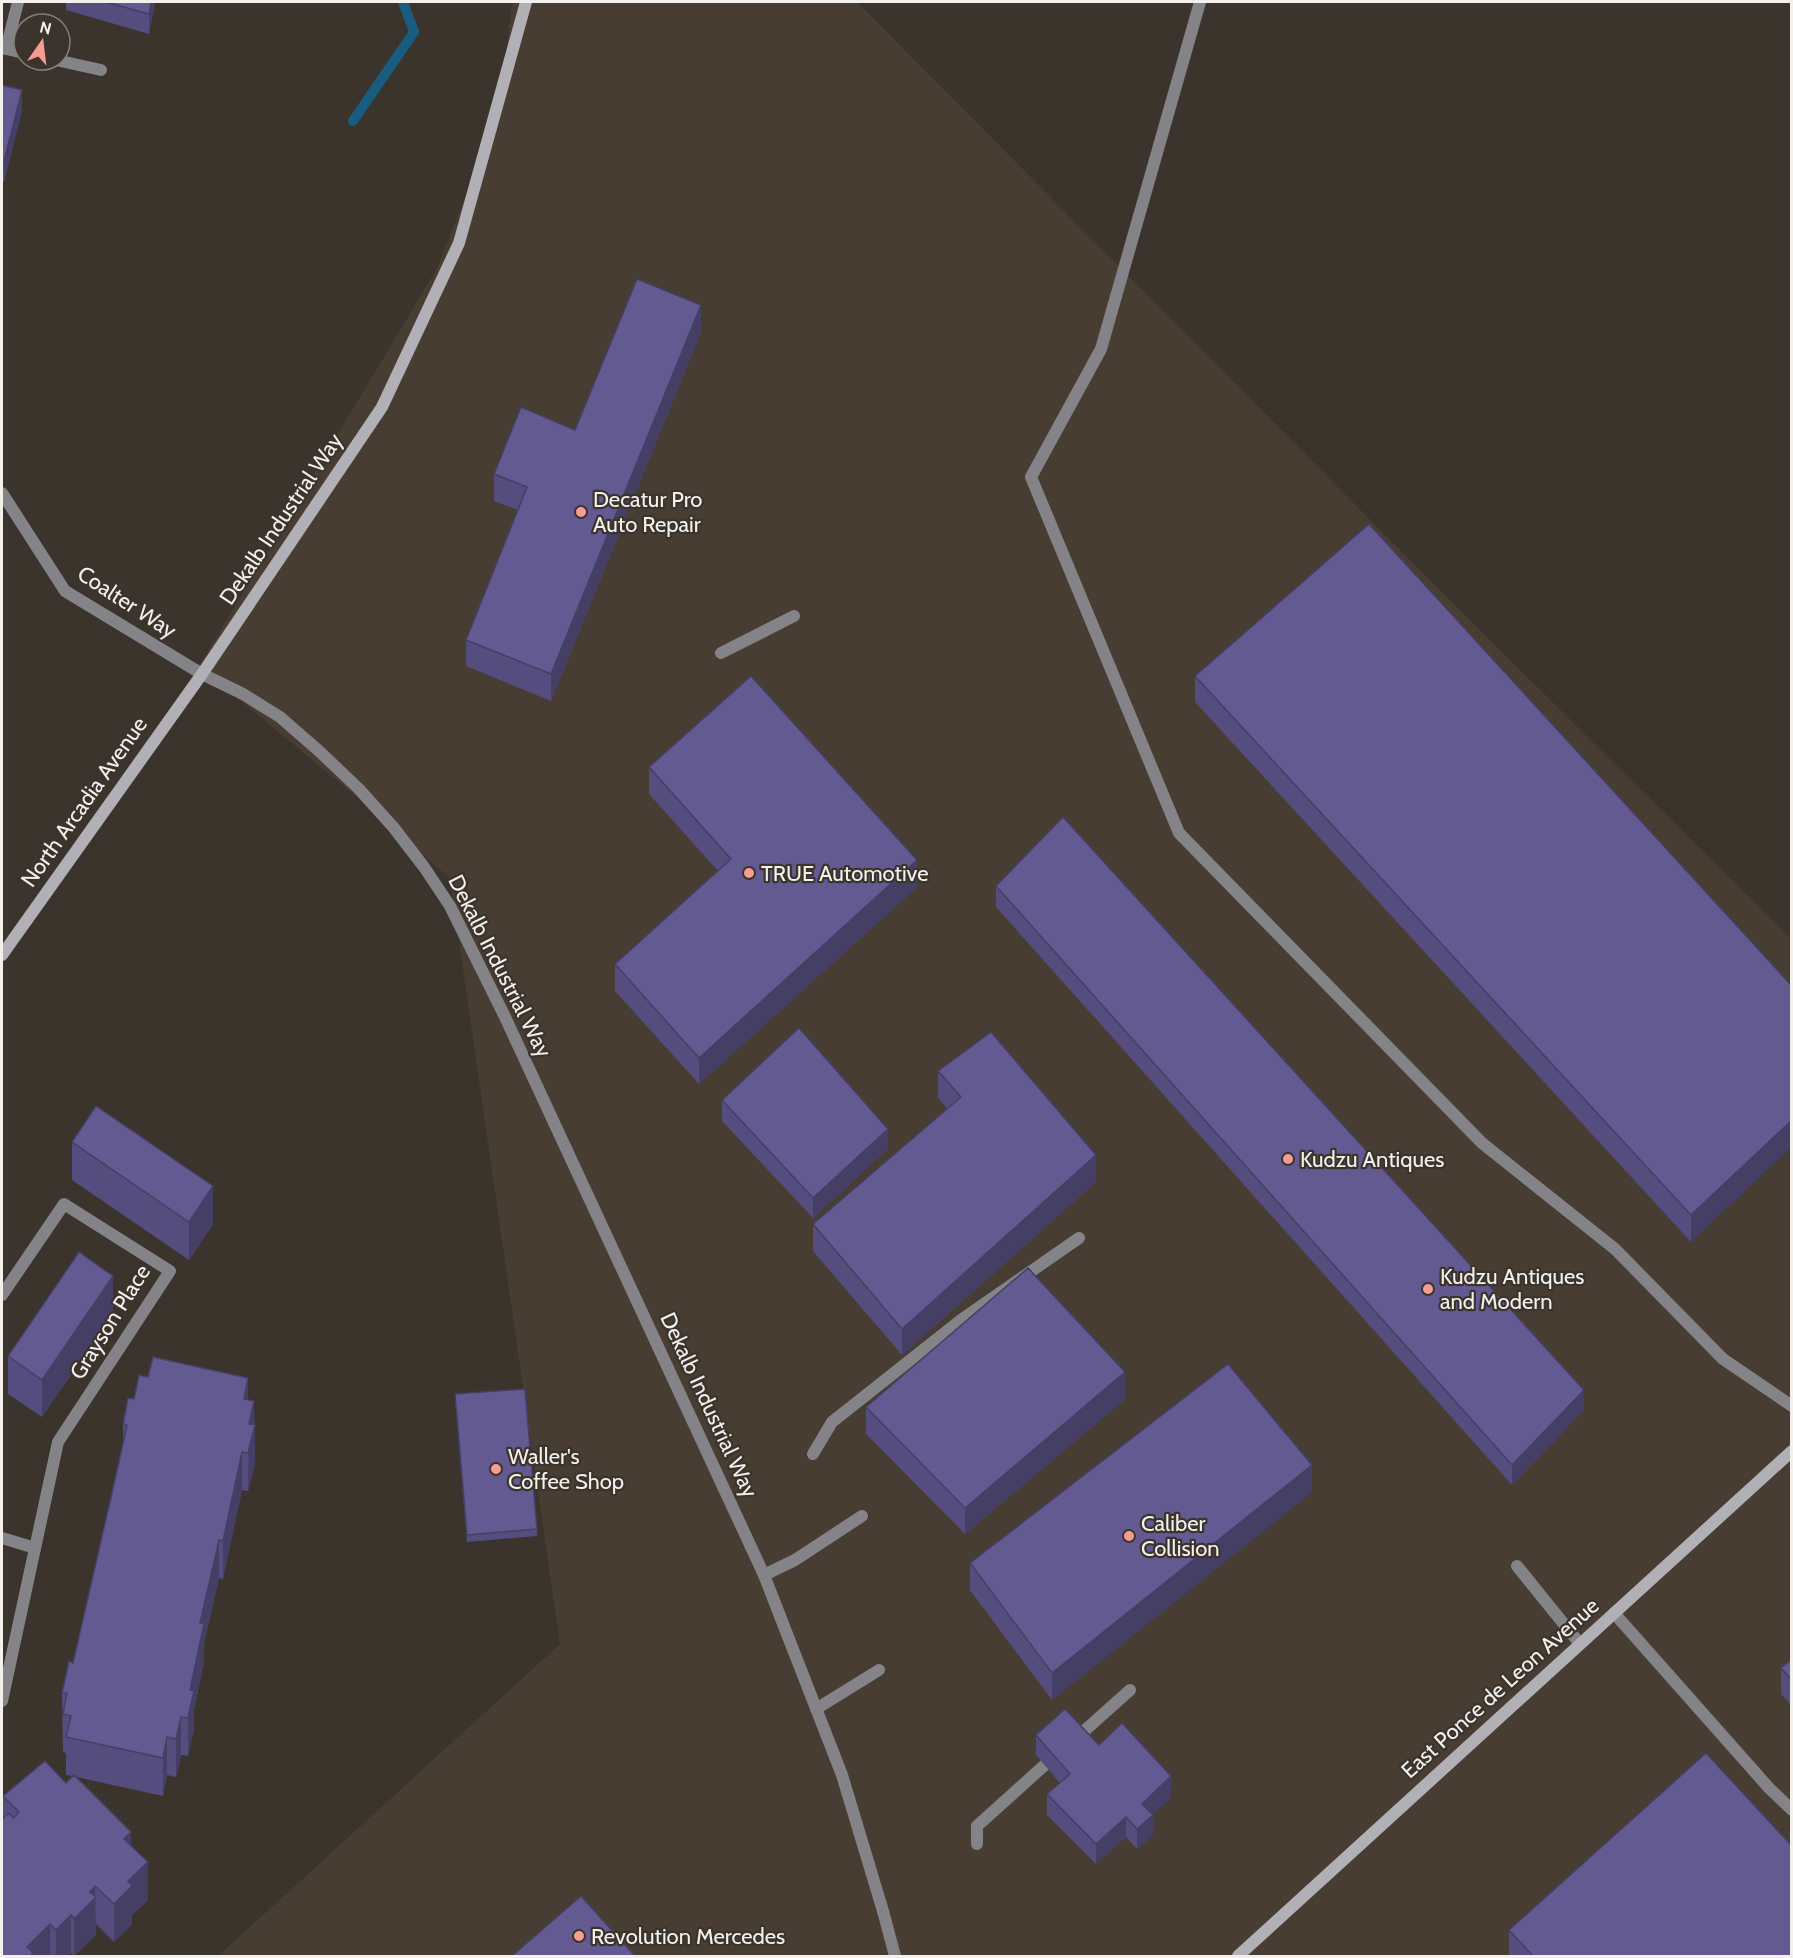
<svg xmlns="http://www.w3.org/2000/svg" width="1793" height="1958" viewBox="0 0 1793 1958" font-family="Cabin,sans-serif">
<style>
.built{fill:#483d32}
.lines{fill:none;stroke-linecap:round;stroke-linejoin:round}
.stream{stroke:#195c81;stroke-width:10}
.service{stroke:#848388;stroke-width:12}
.minor{stroke:#848388;stroke-width:12}
.tertiary{stroke:#848388;stroke-width:12}
.secondary{stroke:#b1b0b6;stroke-width:12}
.wall{fill:#554d7e}
.shaded-wall{fill:#453f66}
.building{fill:#635a92;stroke:#453f66;stroke-width:1.5}
.poi-dot{fill:#f59c93;stroke:#3a342d;stroke-width:2}
.labels{text-anchor:middle;dominant-baseline:central;stroke-width:4.5;stroke-linejoin:round;paint-order:stroke}
.poi-label{font-size:22px;fill:#f4f0ec;stroke:#3a342d;text-anchor:start}
.street-label{font-size:22px;fill:#f4f0ec;stroke:#3a342d}
</style>
<rect width="100%" height="100%" fill="#3a342d"/>
<!-- built -->
<polygon class="built" points="512,2 857,2 1443,593 1791,939 1791,1956 218,1956 560,1644 450,879 394,828 199,666 436,270 499,113"/>
<g class="lines">
<!-- stream -->
<polyline class="stream" points="353,121 414,32 403,2"/>
<!-- service -->
<g class="service">
<polyline points="1200,2 1101,349 1031,477 1179,833 1482,1143 1615,1249 1723,1359 1792,1406"/>
<polyline points="721,653 794,616"/>
<polyline points="813,1454 832,1422 961,1320 1079,1238"/>
<polyline points="1517,1566 1580,1644"/>
<polyline points="764,1575 795,1560 862,1516"/>
<polyline points="1614,1613 1769,1788 1792,1810"/>
<polyline points="816,1709 879,1670"/>
<polyline points="1073,1741 1130,1690"/>
<polyline points="977,1844 977,1826 1057,1754"/>
</g>
<!-- minor -->
<g class="minor">
<polyline points="2,48 24,53"/>
<polyline points="6,49 18,2"/>
<polyline points="56,60 101,70"/>
<polyline points="202,674 243,694 280,717 319,751 359,789 394,828 424,867 450,906 505,1017 764,1575 842,1775 883,1911 895,1956"/>
<polyline points="2,1295 64,1204 170,1271 58,1442 2,1701"/>
<polyline points="2,1538 35,1548"/>
</g>
<!-- tertiary -->
<polyline class="tertiary" points="2,493 65,591 202,674"/>
<!-- secondary -->
<g class="secondary">
<polyline points="2,955 202,674 382,407 459,243 526,2"/>
<polyline points="1238,1956 1792,1451"/>
</g>
</g>
<!-- wall -->
<g class="wall">
<polygon points="66,2 155,2 149,34 66,10"/>
<polygon points="2,85 22,110 4,182 2,181"/>
<polygon points="701,332 551,701 466,666 466,640 518,510 494,501 494,474 575,430"/>
<polygon points="1195,676 1791,985 1691,1242 1195,702"/>
<polygon points="649,767 917,887 699,1084 615,991 615,964 718,871 649,794"/>
<polygon points="996,886 1584,1410 1512,1485 996,907"/>
<polygon points="938,1071 1096,1182 902,1355 813,1251 813,1224 948,1109 938,1098"/>
<polygon points="722,1100 888,1149 813,1218 722,1121"/>
<polygon points="72,1142 213,1224 189,1260 72,1180"/>
<polygon points="113,1313 42,1417 8,1394 8,1356"/>
<polygon points="455,1394 537,1529 537,1536 467,1542"/>
<polygon points="134,1399 248,1400 254,1401 255,1463 248,1491 242,1490 223,1579 219,1578 204,1643 204,1662 194,1710 194,1729 188,1756 181,1755 176,1777 167,1775 163,1796 76,1777 131,1845 148,1900 132,1915 132,1924 114,1942 96,1924 96,1935 74,1956 71,1953 67,1956 2,1956 3,1796 66,1783 73,1776 66,1775 66,1753 63,1752 62,1693 73,1663 123,1445 123,1424"/>
<polygon points="1125,1399 965,1534 866,1434 866,1407"/>
<polygon points="1312,1492 1052,1700 970,1590 970,1563"/>
<polygon points="1791,1660 1791,1705 1781,1694 1781,1668"/>
<polygon points="1036,1735 1099,1745 1171,1797 1152,1814 1153,1835 1137,1849 1126,1837 1096,1864 1047,1815 1047,1794 1060,1783 1036,1755"/>
<polygon points="1509,1930 1791,1956 1509,1956"/>
</g>
<!-- shaded-wall -->
<g class="shaded-wall">
<polygon points="151,2 155,2 149,34 149,14"/>
<polygon points="22,90 22,110 4,182 4,161"/>
<polygon points="701,305 701,332 551,701 551,674"/>
<polygon points="917,860 917,887 699,1084 699,1058"/>
<polygon points="1791,1121 1791,1147 1691,1242 1691,1215"/>
<polygon points="888,1129 888,1149 813,1218 813,1198"/>
<polygon points="1096,1155 1096,1182 902,1355 902,1329"/>
<polygon points="213,1186 213,1224 189,1260 189,1222"/>
<polygon points="113,1276 113,1313 42,1417 42,1380"/>
<polygon points="1125,1372 1125,1399 965,1534 965,1508"/>
<polygon points="248,1378 248,1416 244,1399"/>
<polygon points="1584,1390 1584,1410 1512,1485 1512,1465"/>
<polygon points="254,1401 255,1463 248,1491 249,1424"/>
<polygon points="242,1452 242,1490 223,1579 223,1541"/>
<polygon points="1312,1465 1312,1492 1052,1700 1052,1673"/>
<polygon points="219,1540 219,1578 204,1643 204,1662 194,1710 194,1729 188,1756 188,1718 190,1690 200,1623"/>
<polygon points="181,1717 181,1755 176,1777 176,1739"/>
<polygon points="167,1737 167,1775 163,1796 163,1758"/>
<polygon points="1171,1776 1171,1797 1142,1824 1142,1804"/>
<polygon points="1153,1815 1153,1835 1137,1849 1137,1829"/>
<polygon points="1126,1817 1126,1837 1096,1864 1096,1844"/>
<polygon points="131,1832 131,1870 124,1839"/>
<polygon points="148,1862 148,1900 132,1915 132,1924 114,1942 114,1904 128,1881"/>
<polygon points="95,1886 96,1935 74,1956 74,1919 90,1892"/>
<polygon points="71,1915 71,1953 67,1956 56,1956 56,1930"/>
<polygon points="50,1924 50,1956 27,1956 27,1947"/>
</g>
<!-- building -->
<g class="building">
<polygon points="106,2 151,2 149,14"/>
<polygon points="2,85 22,90 4,161 2,161"/>
<polygon points="637,279 701,305 551,674 466,640 527,487 494,474 521,407 575,430"/>
<polygon points="1369,524 1791,985 1791,1121 1691,1215 1195,676"/>
<polygon points="751,676 917,860 699,1058 615,964 731,859 649,767"/>
<polygon points="1063,817 1584,1390 1512,1465 996,886"/>
<polygon points="799,1028 888,1129 813,1198 722,1100"/>
<polygon points="991,1032 1096,1155 902,1329 813,1224 961,1097 938,1071"/>
<polygon points="96,1106 213,1186 189,1222 72,1142"/>
<polygon points="79,1252 113,1276 42,1380 8,1356"/>
<polygon points="1028,1268 1125,1372 965,1508 866,1407"/>
<polygon points="153,1357 248,1378 244,1399 254,1401 249,1424 255,1425 248,1453 242,1452 223,1541 219,1540 200,1623 204,1624 190,1690 194,1691 188,1718 181,1717 176,1739 167,1737 163,1758 66,1737 71,1716 63,1714 67,1693 62,1693 69,1661 73,1663 114,1484 127,1425 123,1424 128,1398 134,1399 139,1375 148,1377"/>
<polygon points="1228,1364 1312,1465 1052,1673 970,1563"/>
<polygon points="525,1389 537,1529 467,1535 455,1394"/>
<polygon points="1791,1660 1791,1679 1781,1668"/>
<polygon points="1065,1709 1099,1745 1122,1723 1171,1776 1142,1804 1153,1815 1137,1829 1126,1817 1096,1844 1047,1794 1070,1774 1036,1735"/>
<polygon points="1706,1753 1791,1845 1791,1956 1533,1956 1509,1930"/>
<polygon points="45,1761 66,1783 74,1775 131,1832 124,1839 148,1862 128,1881 132,1886 114,1904 95,1886 90,1892 96,1897 74,1919 71,1915 56,1930 50,1924 27,1947 33,1953 30,1956 2,1956 2,1820 8,1813 14,1818 19,1812 3,1796"/>
<polygon points="581,1896 635,1956 512,1956"/>
</g>
<!-- markers -->
<g class="poi-dot">
<circle cx="581" cy="512" r="6"/>
<circle cx="749" cy="873" r="6"/>
<circle cx="1288" cy="1159" r="6"/>
<circle cx="1428" cy="1289" r="6"/>
<circle cx="496" cy="1469" r="6"/>
<circle cx="1129" cy="1536" r="6"/>
<circle cx="579" cy="1936" r="6"/>
</g>
<g class="labels">
<!-- poi labels -->
<g class="poi-label">
<text x="593" y="499">Decatur Pro<tspan x="593" dy="25">Auto Repair</tspan></text>
<text x="761" y="873">TRUE Automotive</text>
<text x="1300" y="1159">Kudzu Antiques</text>
<text x="1440" y="1276">Kudzu Antiques<tspan x="1440" dy="25">and Modern</tspan></text>
<text x="508" y="1456">Waller's<tspan x="508" dy="25">Coffee Shop</tspan></text>
<text x="1141" y="1523">Caliber<tspan x="1141" dy="25">Collision</tspan></text>
<text x="591" y="1936">Revolution Mercedes</text>
</g>
<!-- street labels -->
<g class="street-label">
<text transform="translate(281 519) rotate(-56)">Dekalb Industrial Way</text>
<text transform="translate(127 602) rotate(33)">Coalter Way</text>
<text transform="translate(84 802) rotate(-55)">North Arcadia Avenue</text>
<text transform="translate(500 966) rotate(63)">Dekalb Industrial Way</text>
<text transform="translate(110 1322) rotate(-58)">Grayson Place</text>
<text transform="translate(709 1405) rotate(65)">Dekalb Industrial Way</text>
<text transform="translate(1500 1688) rotate(-42)">East Ponce de Leon Avenue</text>
</g>
</g>
<!-- border -->
<rect width="1793" height="1958" fill="none" stroke="#f4f0ec" stroke-width="6"/>
<!-- north arrow -->
<g transform="translate(42 42) rotate(14)"><circle r="28" fill="#3a342d" stroke="#847f79" stroke-width="1.5"/>
<path d="M0-4.5L10 22L0 15L-10 22Z" fill="#f59c93"/>
<text y="-9" font-size="16" font-weight="bold" text-anchor="middle" fill="#f4f0ec">N</text>
</g>
</svg>
